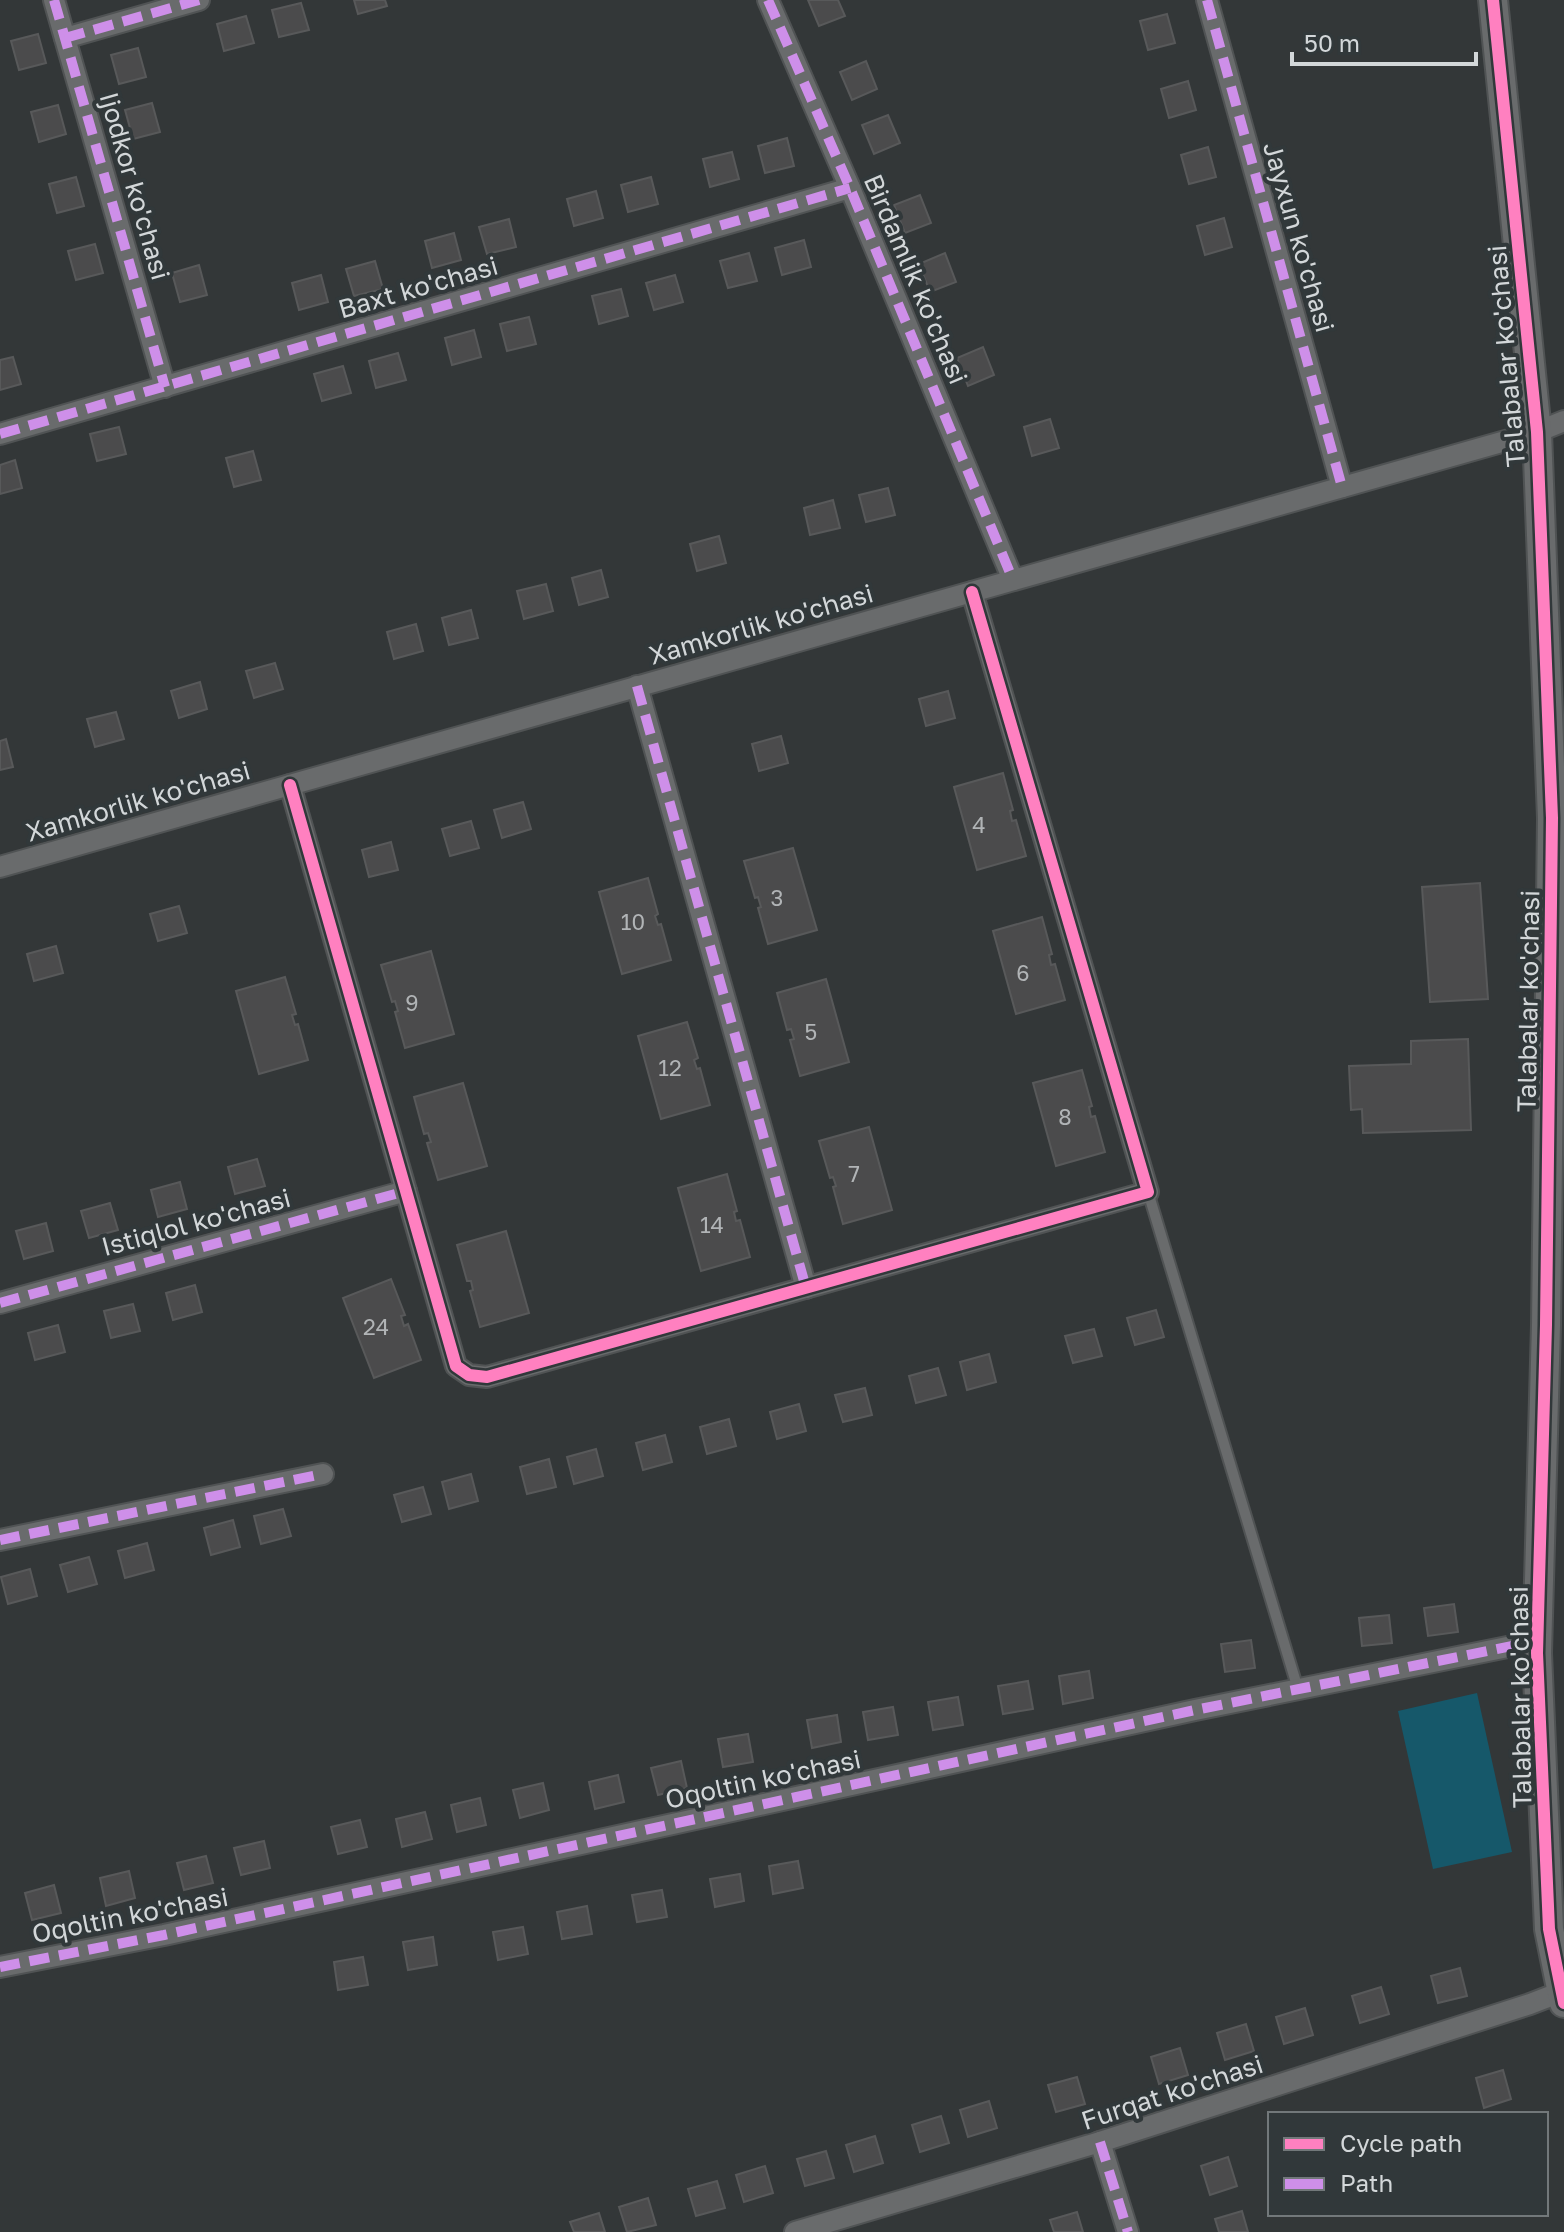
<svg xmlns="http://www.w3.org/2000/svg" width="1564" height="2232" viewBox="0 0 1564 2232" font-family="'Golos Text',sans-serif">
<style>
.green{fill:#16586a}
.building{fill:#4b4b4c;stroke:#58595a;stroke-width:2}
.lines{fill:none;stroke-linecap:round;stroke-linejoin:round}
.lane-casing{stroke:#505354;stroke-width:14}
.street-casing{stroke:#505354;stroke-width:24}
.secondary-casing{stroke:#505354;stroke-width:32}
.lane{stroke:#696b6c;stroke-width:10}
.street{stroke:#696b6c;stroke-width:20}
.secondary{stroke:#696b6c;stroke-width:28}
.quiet{stroke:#ce8fe9;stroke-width:10;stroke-dasharray:20 10;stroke-linecap:butt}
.cycleway-casing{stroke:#31383a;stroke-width:17}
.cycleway{stroke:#ff80c0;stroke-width:12}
.labels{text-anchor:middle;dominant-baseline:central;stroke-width:8;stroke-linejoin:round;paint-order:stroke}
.number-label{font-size:22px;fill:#b1b4b6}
.street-label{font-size:26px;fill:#d3d7d9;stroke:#31383a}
</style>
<rect width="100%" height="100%" fill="#333738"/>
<!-- green -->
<polygon class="green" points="1477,1693 1512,1852 1433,1869 1398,1711"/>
<!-- building -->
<g class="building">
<polygon points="354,0 385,0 387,6 358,14"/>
<polygon points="808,0 838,0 845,16 819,26"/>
<polygon points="301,3 309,30 279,37 272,10"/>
<polygon points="1167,14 1175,43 1148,50 1140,21"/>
<polygon points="246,16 254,43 224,51 217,24"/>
<polygon points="38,34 46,63 19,70 11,41"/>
<polygon points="138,48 146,77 119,84 111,55"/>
<polygon points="866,61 877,89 852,100 840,72"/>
<polygon points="1188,81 1196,110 1169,118 1161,89"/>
<polygon points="152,103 160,132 133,139 125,110"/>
<polygon points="58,105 66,134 39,142 31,112"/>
<polygon points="888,115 900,143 874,154 862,125"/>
<polygon points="787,138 794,166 765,173 758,146"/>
<polygon points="1208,147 1216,177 1189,184 1181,155"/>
<polygon points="732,152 739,179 710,187 703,159"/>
<polygon points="76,177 84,206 57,213 49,184"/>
<polygon points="651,177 658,204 628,212 621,185"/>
<polygon points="596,191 603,218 574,226 567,199"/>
<polygon points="920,195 931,223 905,233 894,205"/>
<polygon points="1224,218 1232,247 1205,255 1197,226"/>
<polygon points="509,219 516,247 487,254 479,227"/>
<polygon points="454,233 461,260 432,268 425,241"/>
<polygon points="804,240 811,267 782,275 775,248"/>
<polygon points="95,244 103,273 76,280 68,251"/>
<polygon points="749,253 757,281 728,288 720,261"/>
<polygon points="945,253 956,282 930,292 919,264"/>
<polygon points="375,261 383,289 354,296 346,269"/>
<polygon points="199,265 207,295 180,302 172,273"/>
<polygon points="321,275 328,302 299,310 292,283"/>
<polygon points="675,275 683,302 654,310 646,283"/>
<polygon points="621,289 628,316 599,324 592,296"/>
<polygon points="529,317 536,344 507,351 500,324"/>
<polygon points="474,330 481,357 452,365 445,338"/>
<polygon points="983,347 994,375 968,386 957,358"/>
<polygon points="398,353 406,380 376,388 369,361"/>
<polygon points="13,357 21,384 0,390 0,360"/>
<polygon points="343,366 351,393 322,401 314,374"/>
<polygon points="1050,419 1059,448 1032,456 1024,427"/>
<polygon points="119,427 126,454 97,461 90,434"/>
<polygon points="253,451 261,480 234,487 226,458"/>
<polygon points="15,460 22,488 0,494 0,465"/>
<polygon points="888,488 895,515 866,522 859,495"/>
<polygon points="833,500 840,528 810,535 804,508"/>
<polygon points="719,536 726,563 697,571 690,544"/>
<polygon points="601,570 608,597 579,605 572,578"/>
<polygon points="546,584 553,611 524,619 517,591"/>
<polygon points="471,610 478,638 449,645 442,618"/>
<polygon points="416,624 423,651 394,659 387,632"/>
<polygon points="275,663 283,689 254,698 246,671"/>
<polygon points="200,682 207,709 179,718 171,691"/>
<polygon points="948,691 955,718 926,726 919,699"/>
<polygon points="116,712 124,739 95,747 87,719"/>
<polygon points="781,736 788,763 759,771 752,744"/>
<polygon points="6,739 13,767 0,770 0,741"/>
<polygon points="1003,773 1013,810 1010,811 1012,821 1016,820 1026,856 977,870 954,787"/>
<polygon points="523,802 531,829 502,838 494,810"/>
<polygon points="471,821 479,848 450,856 442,829"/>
<polygon points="391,842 398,870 369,877 362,850"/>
<polygon points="793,848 817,930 768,944 758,908 761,907 758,897 755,898 744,861"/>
<polygon points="648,878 658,914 655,916 658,925 661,924 671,960 622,974 599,892"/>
<polygon points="1480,883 1488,999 1430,1002 1422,887"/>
<polygon points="179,906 187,933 158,941 150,914"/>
<polygon points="1042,917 1052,954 1049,955 1051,965 1055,964 1065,1000 1016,1014 993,931"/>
<polygon points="56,946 63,973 34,981 27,954"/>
<polygon points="431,951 454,1034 405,1048 395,1012 398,1011 395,1001 392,1002 381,965"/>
<polygon points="285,977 296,1014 292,1015 295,1025 298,1024 308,1060 259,1074 236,991"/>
<polygon points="826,979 849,1062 800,1076 790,1040 794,1039 791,1029 787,1030 777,993"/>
<polygon points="687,1022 698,1058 694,1060 697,1069 700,1068 710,1105 661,1119 638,1036"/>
<polygon points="1468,1039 1471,1130 1363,1133 1362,1109 1351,1110 1349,1066 1411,1064 1411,1041"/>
<polygon points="1082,1070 1092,1106 1089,1107 1091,1117 1095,1116 1105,1152 1056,1166 1033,1083"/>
<polygon points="463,1083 487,1166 438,1180 427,1143 431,1142 428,1133 424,1134 414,1097"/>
<polygon points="869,1127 892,1210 843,1224 833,1187 836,1186 833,1177 830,1178 819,1141"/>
<polygon points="257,1159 265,1186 235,1194 228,1167"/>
<polygon points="727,1174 737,1211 734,1212 736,1221 740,1220 750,1257 701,1271 678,1188"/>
<polygon points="180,1182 187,1209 158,1217 151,1190"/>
<polygon points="110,1203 118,1230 89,1238 81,1211"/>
<polygon points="46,1223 53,1251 24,1259 16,1231"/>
<polygon points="506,1231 529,1313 480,1327 470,1291 473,1290 471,1281 467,1281 457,1245"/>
<polygon points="391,1279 405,1315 401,1316 404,1326 408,1324 421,1360 374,1378 343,1298"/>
<polygon points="195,1285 202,1312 173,1320 166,1293"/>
<polygon points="133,1304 140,1331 111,1338 104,1311"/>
<polygon points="1156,1310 1164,1337 1135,1345 1127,1318"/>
<polygon points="58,1325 65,1352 35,1360 28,1333"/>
<polygon points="1094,1329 1102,1356 1073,1363 1065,1336"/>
<polygon points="989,1354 996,1382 967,1390 960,1362"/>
<polygon points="938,1368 946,1395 916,1403 909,1376"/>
<polygon points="865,1388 872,1415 843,1422 835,1395"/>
<polygon points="799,1404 806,1431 777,1439 770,1412"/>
<polygon points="729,1419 736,1446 707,1454 700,1427"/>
<polygon points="665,1435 672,1462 643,1470 636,1443"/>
<polygon points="596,1449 603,1476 574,1484 567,1457"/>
<polygon points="549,1459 556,1487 527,1494 520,1467"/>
<polygon points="471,1474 478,1501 449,1509 442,1482"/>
<polygon points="423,1487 431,1514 402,1522 394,1495"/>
<polygon points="283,1509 291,1536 261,1544 254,1516"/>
<polygon points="233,1520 240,1547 211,1555 204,1528"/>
<polygon points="147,1543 154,1570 125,1578 118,1551"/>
<polygon points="89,1557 97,1584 68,1592 60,1565"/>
<polygon points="30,1569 37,1596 8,1604 1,1577"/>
<polygon points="1454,1604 1458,1632 1428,1636 1424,1608"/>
<polygon points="1389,1615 1392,1643 1362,1646 1359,1618"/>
<polygon points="1251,1640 1255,1668 1225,1672 1221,1644"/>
<polygon points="1089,1671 1093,1698 1063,1704 1059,1676"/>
<polygon points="1028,1681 1033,1709 1003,1714 998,1686"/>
<polygon points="958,1697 963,1725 933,1730 928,1702"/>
<polygon points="893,1707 898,1735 868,1740 863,1712"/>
<polygon points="837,1715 841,1742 812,1748 807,1720"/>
<polygon points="748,1734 753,1762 723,1767 718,1739"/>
<polygon points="681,1761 687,1788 658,1795 651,1768"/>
<polygon points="618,1775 624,1802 595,1809 589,1782"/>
<polygon points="543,1783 549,1810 520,1818 513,1790"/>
<polygon points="480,1798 486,1825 457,1832 451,1805"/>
<polygon points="425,1812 432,1839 402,1847 396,1819"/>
<polygon points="360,1820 367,1847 338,1854 331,1827"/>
<polygon points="264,1841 270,1868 241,1875 234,1848"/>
<polygon points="206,1856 213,1883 184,1890 177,1863"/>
<polygon points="798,1861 803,1888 773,1894 769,1866"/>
<polygon points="129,1871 135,1898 106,1906 100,1878"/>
<polygon points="740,1874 744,1901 715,1907 710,1879"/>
<polygon points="54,1885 61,1913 32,1920 25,1893"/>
<polygon points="662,1890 667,1917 637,1922 632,1895"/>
<polygon points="587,1906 592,1934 562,1939 557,1912"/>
<polygon points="523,1927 528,1954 498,1960 493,1932"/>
<polygon points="433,1937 437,1965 408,1970 403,1942"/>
<polygon points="363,1957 368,1985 338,1990 334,1962"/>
<polygon points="1460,1968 1467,1996 1438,2003 1431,1976"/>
<polygon points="1381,1987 1389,2014 1360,2023 1352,1996"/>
<polygon points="1305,2008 1313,2035 1284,2044 1276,2017"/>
<polygon points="1246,2024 1254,2051 1225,2060 1217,2033"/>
<polygon points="1180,2048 1188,2075 1159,2084 1151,2057"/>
<polygon points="1503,2070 1511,2099 1484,2108 1476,2078"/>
<polygon points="1077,2077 1085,2104 1056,2112 1048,2085"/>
<polygon points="989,2101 997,2128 968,2137 960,2110"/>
<polygon points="941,2116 949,2143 920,2152 912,2125"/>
<polygon points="875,2136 883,2163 854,2172 846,2145"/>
<polygon points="826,2151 834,2178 805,2186 797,2159"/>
<polygon points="1228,2157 1237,2186 1210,2195 1201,2166"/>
<polygon points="765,2166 773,2193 744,2202 736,2175"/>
<polygon points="717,2181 725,2208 696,2216 688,2189"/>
<polygon points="648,2198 656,2225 627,2232 619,2207"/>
<polygon points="1242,2211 1248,2232 1219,2232 1215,2219"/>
<polygon points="1077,2212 1083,2232 1054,2232 1050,2220"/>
<polygon points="599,2213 605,2232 574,2232 570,2222"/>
</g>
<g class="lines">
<!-- lane casing -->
<g class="lane-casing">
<polyline id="lane" points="1148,1192 1298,1689"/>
</g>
<!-- street casing -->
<g class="street-casing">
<g id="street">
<polyline points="54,0 165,387"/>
<polyline points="768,0 850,188 1013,580"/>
<polyline points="1207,0 1342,487"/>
<polyline points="65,38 199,0"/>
<polyline points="0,434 850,188"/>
<polyline points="637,686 806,1288"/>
<polyline points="290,785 456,1366 469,1375 487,1377 1148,1192 972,592"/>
<polyline points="0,867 1537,432 1564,421"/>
<polyline points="0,1303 406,1191"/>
<polyline points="0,1540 323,1474"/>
<polyline points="0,1967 164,1935 1195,1710 1537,1641"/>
<polyline points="1100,2142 1128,2232"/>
<polyline points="795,2232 1100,2142 1530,2004 1561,1992"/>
</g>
</g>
<!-- secondary casing -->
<g class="secondary-casing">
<polyline id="secondary" points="1493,0 1537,432 1552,818 1546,1325 1537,1653 1549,1929 1564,2003"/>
</g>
<!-- lane -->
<use href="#lane" class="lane"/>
<!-- street -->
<use href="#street" class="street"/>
<!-- secondary -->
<use href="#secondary" class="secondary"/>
<!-- quiet -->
<g class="quiet">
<polyline points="54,0 165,387"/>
<polyline points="768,0 850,188 1013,580"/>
<polyline points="1207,0 1342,487"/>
<polyline points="65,38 199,0"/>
<polyline points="0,434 850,188"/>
<polyline points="637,686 806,1288"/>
<polyline points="0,1303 406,1191"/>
<polyline points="0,1540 323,1474"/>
<polyline points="0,1967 164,1935 1195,1710 1537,1641"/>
<polyline points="1100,2142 1128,2232"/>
</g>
<!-- cycleway casing -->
<g class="cycleway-casing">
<g id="cycleway">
<polyline points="1493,0 1537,432 1552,818 1546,1325 1537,1653 1549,1929 1564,2003"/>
<polyline points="290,785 456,1366 469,1375 487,1377 1148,1192 972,592"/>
</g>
</g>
<!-- cycleway -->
<use href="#cycleway" class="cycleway"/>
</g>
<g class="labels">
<!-- number labels -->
<g class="number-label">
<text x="979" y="824">4</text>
<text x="777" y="897">3</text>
<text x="633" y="921">10</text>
<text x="1023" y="972">6</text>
<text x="412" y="1002">9</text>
<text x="811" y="1031">5</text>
<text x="670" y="1067">12</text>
<text x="1065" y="1116">8</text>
<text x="854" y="1173">7</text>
<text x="712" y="1224">14</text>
<text x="376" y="1326">24</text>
</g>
<!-- street labels -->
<g class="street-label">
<text transform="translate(135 186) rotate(74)">Ijodkor ko'chasi</text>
<text transform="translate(1299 237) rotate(74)">Jayxun ko'chasi</text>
<text transform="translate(916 279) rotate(67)">Birdamlik ko'chasi</text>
<text transform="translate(418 287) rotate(-16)">Baxt ko'chasi</text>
<text transform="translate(1506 356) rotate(-95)">Talabalar ko'chasi</text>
<text transform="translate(761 624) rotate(-16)">Xamkorlik ko'chasi</text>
<text transform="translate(138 801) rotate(-16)">Xamkorlik ko'chasi</text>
<text transform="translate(1528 1001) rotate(-89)">Talabalar ko'chasi</text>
<text transform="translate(196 1222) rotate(-15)">Istiqlol ko'chasi</text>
<text transform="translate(1520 1697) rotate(-91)">Talabalar ko'chasi</text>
<text transform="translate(763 1779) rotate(-12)">Oqoltin ko'chasi</text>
<text transform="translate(130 1915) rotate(-11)">Oqoltin ko'chasi</text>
<text transform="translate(1172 2092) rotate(-18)">Furqat ko'chasi</text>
</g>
</g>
<!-- legend -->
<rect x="1268" y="2112" width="280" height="104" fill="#31383a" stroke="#72787a" stroke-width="2"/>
<rect x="1284" y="2138" width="40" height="12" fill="#ff80c0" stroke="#72787a" stroke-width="2"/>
<text x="1340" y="2152" font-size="24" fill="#d3d7d9">Cycle path</text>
<rect x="1284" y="2178" width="40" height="12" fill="#ce8fe9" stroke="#72787a" stroke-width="2"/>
<text x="1340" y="2192" font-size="24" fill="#d3d7d9">Path</text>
<!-- scale -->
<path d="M1292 52v12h184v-12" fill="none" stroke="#d3d7d9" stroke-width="4"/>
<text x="1304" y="52" font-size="24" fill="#d3d7d9" stroke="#31383a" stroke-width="6" paint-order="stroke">50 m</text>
</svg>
